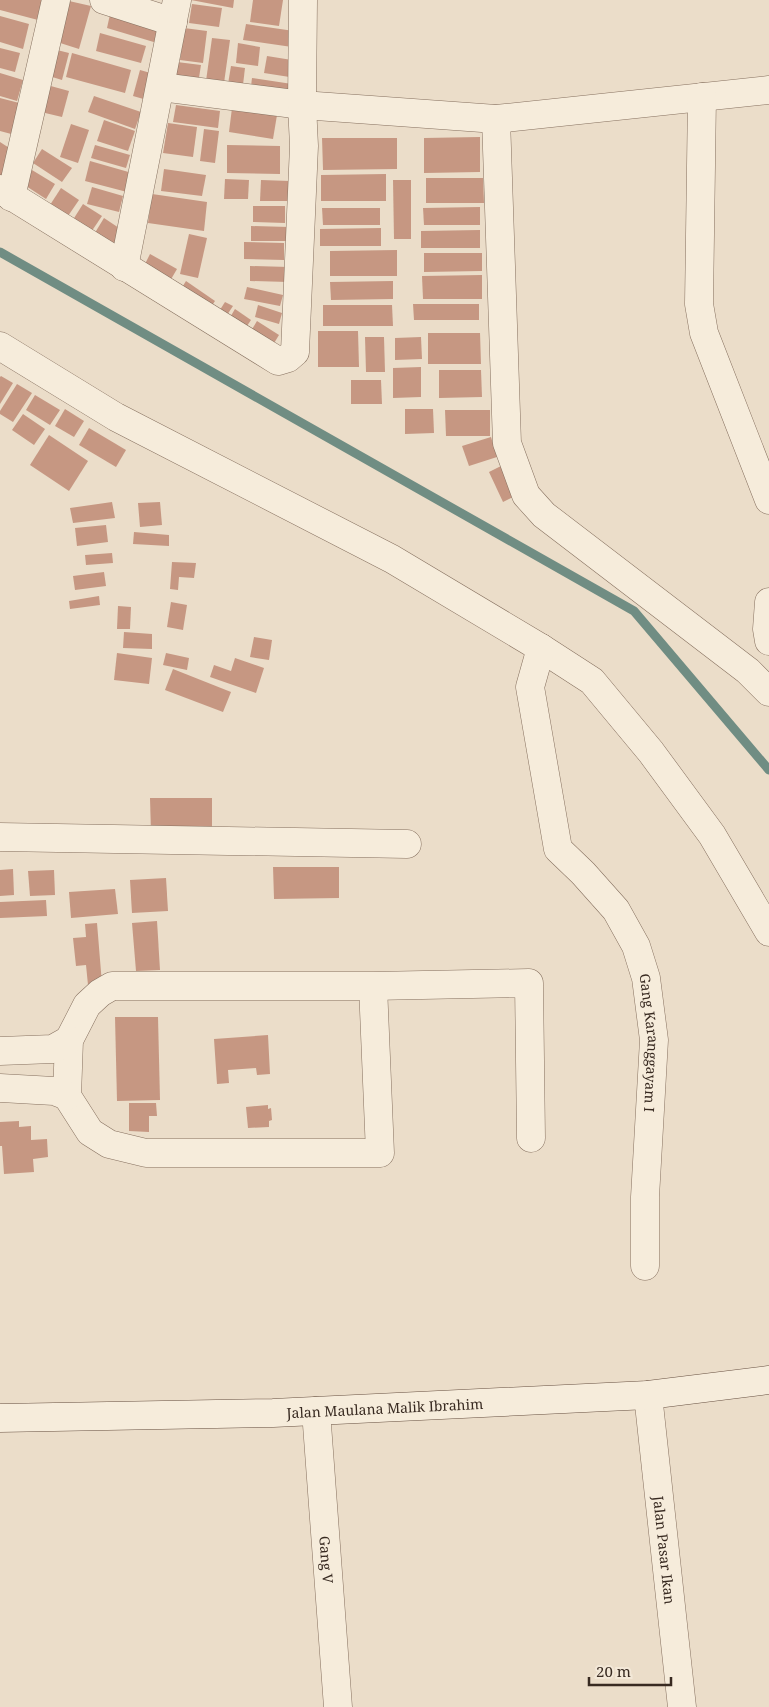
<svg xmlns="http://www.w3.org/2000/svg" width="769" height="1707" viewBox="0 0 769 1707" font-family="'Noto Serif',serif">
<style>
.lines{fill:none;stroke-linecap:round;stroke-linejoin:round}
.stream{stroke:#708d83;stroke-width:9}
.building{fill:#c69782}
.street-casing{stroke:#86705f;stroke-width:29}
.secondary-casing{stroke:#685142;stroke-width:29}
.street{stroke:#f6ecdb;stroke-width:28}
.secondary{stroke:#f6ecdb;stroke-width:28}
.labels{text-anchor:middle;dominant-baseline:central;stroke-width:4;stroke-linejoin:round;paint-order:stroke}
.street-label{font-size:14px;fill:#382a21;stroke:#f3e8d8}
</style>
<rect width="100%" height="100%" fill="#ebddc9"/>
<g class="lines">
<!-- stream -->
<polyline class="stream" points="0,252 634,611 769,770"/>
</g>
<!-- building -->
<g class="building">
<polygon points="0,0 43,0 38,20 0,10"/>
<polygon points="191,0 234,0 233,8"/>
<polygon points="253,0 283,0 279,26 250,22"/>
<polygon points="69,1 91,6 79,49 57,42"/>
<polygon points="192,4 222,8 219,27 189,23"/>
<polygon points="111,10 162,24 157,43 107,28"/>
<polygon points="0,16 29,24 23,49 0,42"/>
<polygon points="246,24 294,31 292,47 243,40"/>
<polygon points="184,28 207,31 203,63 180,60"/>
<polygon points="100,33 146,46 141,63 96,51"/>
<polygon points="212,38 230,40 224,83 206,81"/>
<polygon points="238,43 260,47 258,66 236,63"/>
<polygon points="0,48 20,53 15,72 0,68"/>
<polygon points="57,50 69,53 62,80 49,76"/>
<polygon points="72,53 131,70 125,93 66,77"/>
<polygon points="267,56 298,61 296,78 264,73"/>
<polygon points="177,62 201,65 198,84 174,80"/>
<polygon points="231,66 245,68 242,93 227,90"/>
<polygon points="140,70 154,74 147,100 133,96"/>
<polygon points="0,73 23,80 17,101 0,96"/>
<polygon points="252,78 292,84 290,101 250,95"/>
<polygon points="47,85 69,91 62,117 41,112"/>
<polygon points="94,96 141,112 135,129 88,112"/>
<polygon points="0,98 23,104 15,135 0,131"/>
<polygon points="176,105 220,111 218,128 173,122"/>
<polygon points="232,108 277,115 273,139 229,132"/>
<polygon points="104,120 135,131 128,151 97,141"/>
<polygon points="168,123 197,127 193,157 163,153"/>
<polygon points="71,124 89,130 78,163 60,157"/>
<polygon points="204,129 219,131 215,163 200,161"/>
<polygon points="480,137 480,172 424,173 424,138"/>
<polygon points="322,138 397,138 397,169 323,170"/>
<polygon points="0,142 17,153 1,178 0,177"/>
<polygon points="95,145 130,155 126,168 91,158"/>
<polygon points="227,145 280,146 280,174 227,173"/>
<polygon points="42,149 72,168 62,182 33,163"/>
<polygon points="90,161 132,173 127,192 85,181"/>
<polygon points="164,169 206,175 202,196 161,191"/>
<polygon points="32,170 55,184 46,199 23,184"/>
<polygon points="386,174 386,201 321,201 321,175"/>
<polygon points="426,178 483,178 484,203 426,203"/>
<polygon points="225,179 249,180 248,199 224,199"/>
<polygon points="261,180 290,181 290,201 260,201"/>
<polygon points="393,180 411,180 411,239 394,239"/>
<polygon points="92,187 123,196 119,212 87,204"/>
<polygon points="61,188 79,200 68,216 50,205"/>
<polygon points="152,194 207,202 204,231 148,223"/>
<polygon points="83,204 102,216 87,238 69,226"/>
<polygon points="253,206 285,206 285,223 253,222"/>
<polygon points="480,207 480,225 424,225 423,208"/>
<polygon points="322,208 380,208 380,225 323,225"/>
<polygon points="104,218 128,234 117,251 93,236"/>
<polygon points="251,226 289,227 289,241 251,241"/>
<polygon points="381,228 381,246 320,246 320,229"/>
<polygon points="480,230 480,248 421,248 421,231"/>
<polygon points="189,234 207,238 198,278 180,274"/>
<polygon points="244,242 284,243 284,260 244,259"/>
<polygon points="397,250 397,276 330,276 330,251"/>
<polygon points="424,253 482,253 482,271 424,272"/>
<polygon points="150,254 177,269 170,281 144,266"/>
<polygon points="250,266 289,267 288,282 250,281"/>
<polygon points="482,275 482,299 423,299 422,276"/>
<polygon points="186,281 215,301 207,313 178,294"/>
<polygon points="393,281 393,299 331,300 330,282"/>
<polygon points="247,287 283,295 280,306 244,299"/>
<polygon points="225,302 233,306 223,321 216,316"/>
<polygon points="413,304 479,304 479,320 414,320"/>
<polygon points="258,305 282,313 279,324 255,317"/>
<polygon points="323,305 392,305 393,326 323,326"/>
<polygon points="235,309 251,320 241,335 226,324"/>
<polygon points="257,321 279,335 268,353 246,339"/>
<polygon points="318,331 358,331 359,367 318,367"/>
<polygon points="428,333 480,333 481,364 428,364"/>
<polygon points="365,337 384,337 385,372 366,372"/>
<polygon points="421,337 422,359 395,360 395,338"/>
<polygon points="421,367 421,397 393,398 393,368"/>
<polygon points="439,370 481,370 482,397 439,398"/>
<polygon points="1,376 13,383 0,404 0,377"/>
<polygon points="351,380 381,380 382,404 351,404"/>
<polygon points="17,384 32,393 13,422 0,414 0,411"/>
<polygon points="35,395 60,410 50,425 26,410"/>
<polygon points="65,409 84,421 74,437 55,426"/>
<polygon points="405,409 433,409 434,433 405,434"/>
<polygon points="445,410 490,410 490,436 446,436"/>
<polygon points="23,414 45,429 34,445 12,430"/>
<polygon points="89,428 126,450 116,467 79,445"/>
<polygon points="49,435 88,461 69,491 30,465"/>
<polygon points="491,437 497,457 469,466 462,446"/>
<polygon points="503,465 517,495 503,502 489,472"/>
<polygon points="112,502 115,518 73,523 70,508"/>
<polygon points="160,502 162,525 140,527 138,503"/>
<polygon points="106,525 108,542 77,546 75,528"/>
<polygon points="134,532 169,535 169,546 133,544"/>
<polygon points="112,553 113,563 86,565 85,555"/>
<polygon points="172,562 196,563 194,578 179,577 178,590 170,589"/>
<polygon points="104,572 106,586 75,590 73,576"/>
<polygon points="99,596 100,605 70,609 69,601"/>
<polygon points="171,602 187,605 183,630 167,627"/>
<polygon points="118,606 131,607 130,629 117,629"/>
<polygon points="124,632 152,634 152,649 123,648"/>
<polygon points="254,637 272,640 269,660 250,657"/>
<polygon points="117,653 152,658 149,684 114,680"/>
<polygon points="166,653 189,658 187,670 163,665"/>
<polygon points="235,658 264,668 256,693 210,677 214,665 231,671"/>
<polygon points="173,669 231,692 223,712 165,690"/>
<polygon points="150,798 212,798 212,833 151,833"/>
<polygon points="273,867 339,867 339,898 274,899"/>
<polygon points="13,869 14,895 0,896 0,870"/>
<polygon points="54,870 55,895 30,896 28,871"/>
<polygon points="166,878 168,911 132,913 130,880"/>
<polygon points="115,889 118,914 71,918 69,892"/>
<polygon points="46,900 47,916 0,918 0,902"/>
<polygon points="157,921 160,970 136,971 132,923"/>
<polygon points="97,923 102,984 88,985 86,965 76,966 73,938 86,937 85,924"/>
<polygon points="115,1017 158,1017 160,1100 117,1101"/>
<polygon points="268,1035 270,1074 257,1075 256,1068 228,1070 229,1083 217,1084 214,1039"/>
<polygon points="129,1103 156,1103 157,1116 149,1116 149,1132 129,1131"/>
<polygon points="268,1105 268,1109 271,1108 272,1120 269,1121 269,1127 248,1128 246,1107"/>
<polygon points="19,1121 19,1127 31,1126 31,1140 47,1139 48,1157 33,1159 34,1172 4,1174 2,1146 0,1146 0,1122"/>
</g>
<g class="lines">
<!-- street casing -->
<g class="street-casing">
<g id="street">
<polyline points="104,0 173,22"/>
<polyline points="161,87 302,105 496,119 769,90"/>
<polyline points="702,97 699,304 704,333 769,500"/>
<polyline points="496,119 507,443 526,495 544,515 748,671 769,692"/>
<polyline points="0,189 278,361 288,358 295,352 304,146 302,105 303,0"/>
<polyline points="11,197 56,0"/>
<polyline points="124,267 177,0"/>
<polyline points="0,346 116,417 392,559 541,648 592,681 651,752 712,835 769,932"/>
<polyline points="769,602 767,629 769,641"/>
<path id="s1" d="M541,648l-11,39 28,162 25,24 33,37 20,36 10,32 8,62 -9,157v69"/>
<polyline points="0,837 407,844"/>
<polyline points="373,986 380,1153 146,1153 109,1144 90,1132 67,1096 69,1040 87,1005 100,993 112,986 373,986 529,983 531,1138"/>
<polyline points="0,1051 53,1049 69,1040"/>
<polyline points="0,1088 54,1091 67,1096"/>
<path id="s2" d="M648,1395l34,312"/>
<path id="s3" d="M316,1411l22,296"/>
</g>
</g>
<!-- secondary casing -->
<g class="secondary-casing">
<g id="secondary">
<path id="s4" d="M0,1418l273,-5 375,-18 121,-15"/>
</g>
</g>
<!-- street -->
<use href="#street" class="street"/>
<!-- secondary -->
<use href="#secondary" class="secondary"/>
</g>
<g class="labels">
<!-- street labels -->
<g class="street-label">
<text stroke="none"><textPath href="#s1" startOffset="429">Gang Karanggayam I</textPath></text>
<text stroke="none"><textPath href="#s4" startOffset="385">Jalan Maulana Malik Ibrahim</textPath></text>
<text stroke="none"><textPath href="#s2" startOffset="156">Jalan Pasar Ikan</textPath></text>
<text stroke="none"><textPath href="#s3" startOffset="149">Gang V</textPath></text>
</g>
</g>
<!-- scale -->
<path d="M589 1677v8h82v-8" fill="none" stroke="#382a21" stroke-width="2.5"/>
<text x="596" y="1677" font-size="15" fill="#382a21" stroke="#f3e8d8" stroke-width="4" paint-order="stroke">20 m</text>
</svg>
